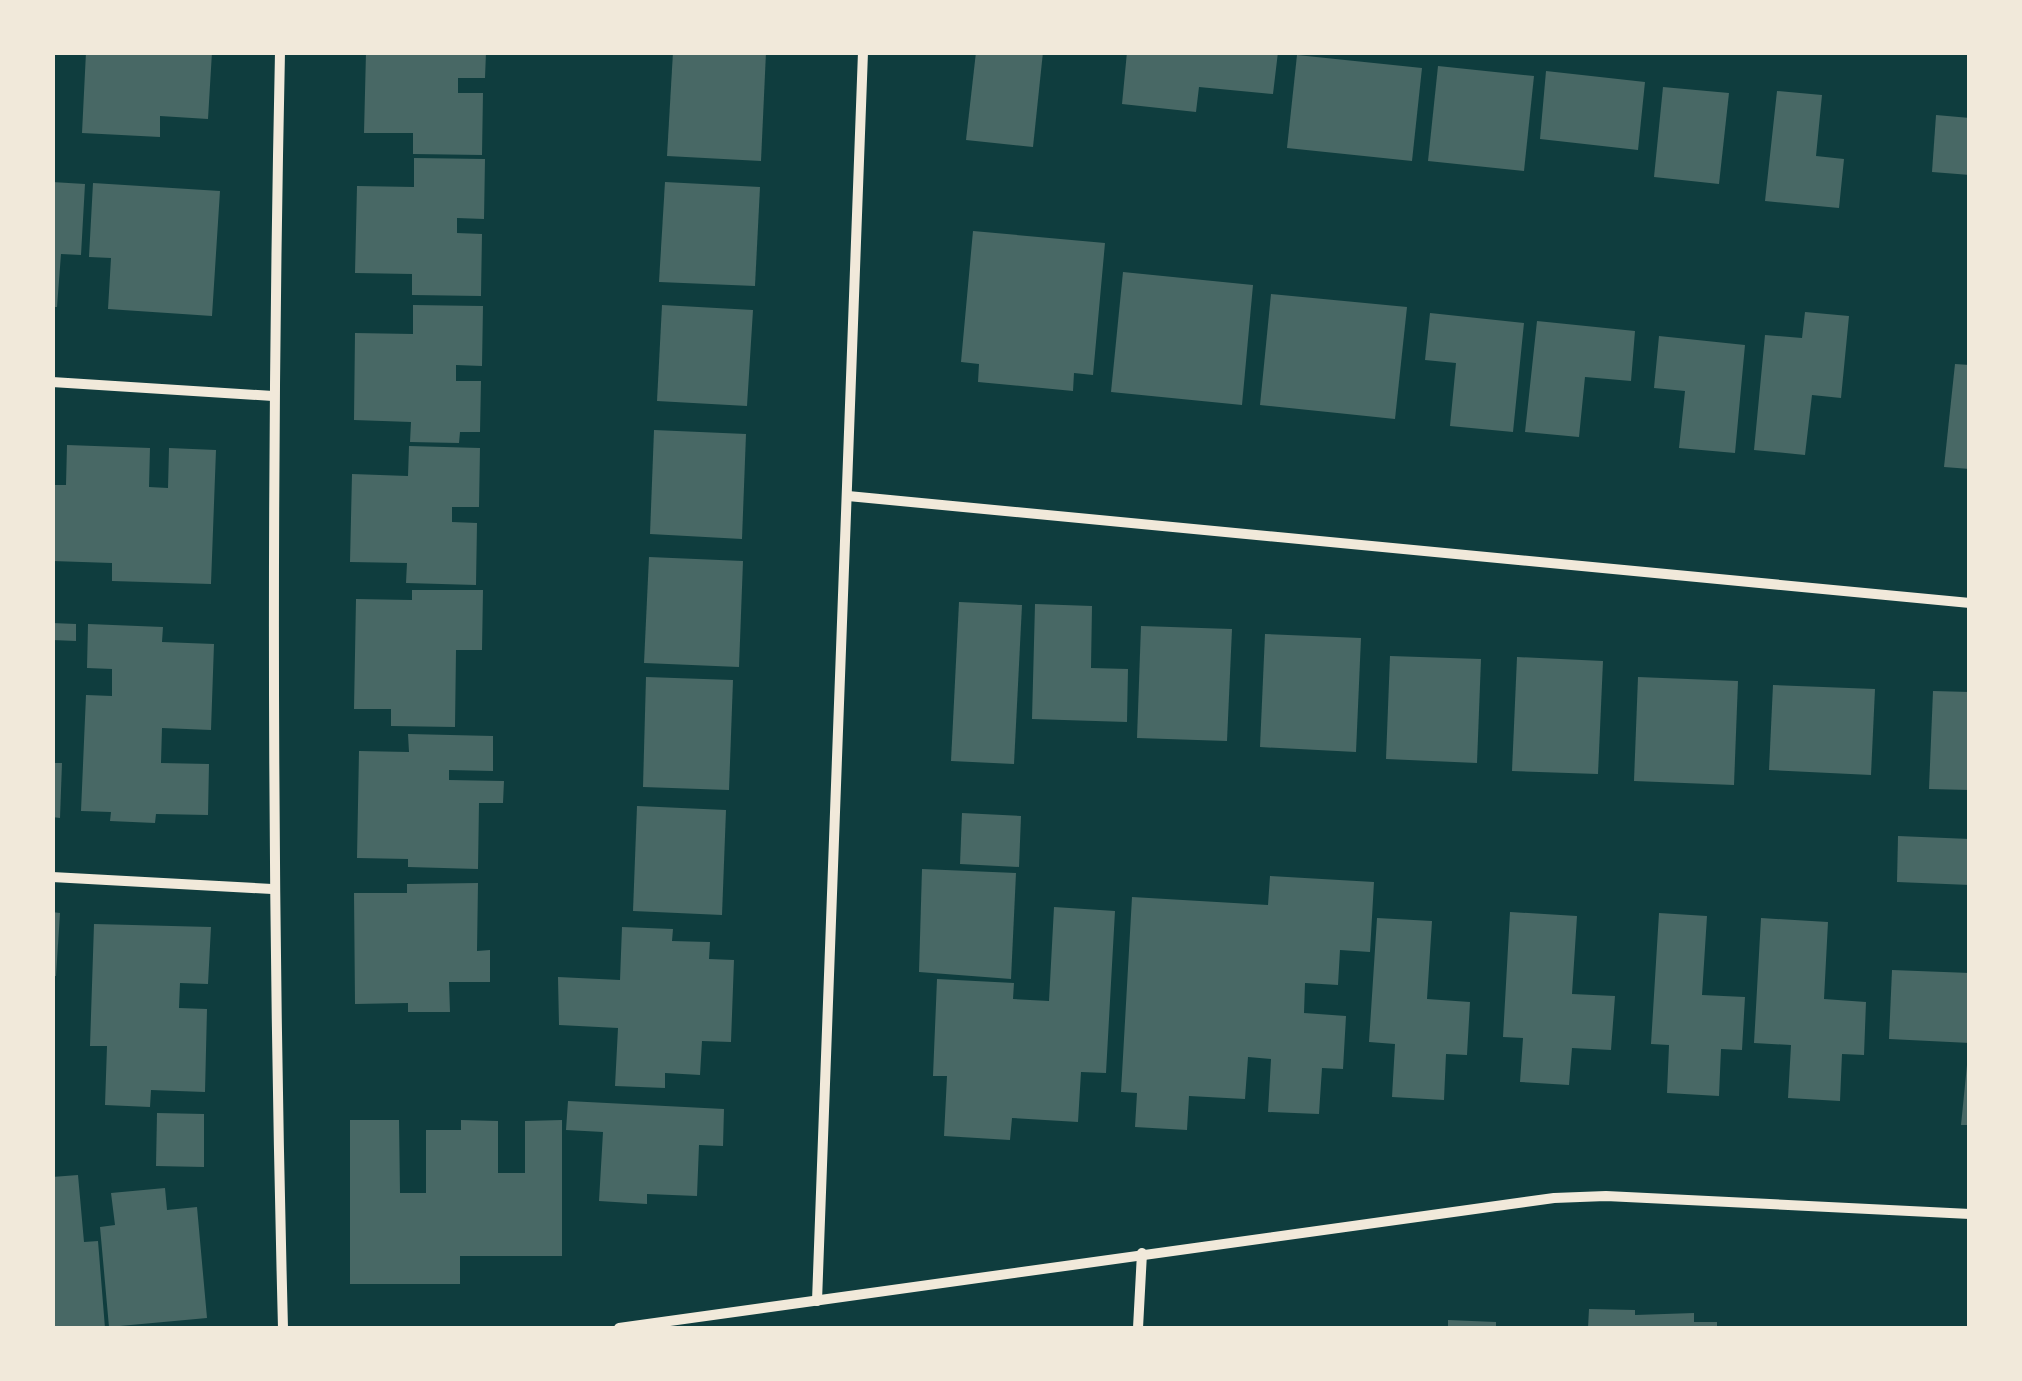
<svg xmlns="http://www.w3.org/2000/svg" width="2022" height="1381" viewBox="0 0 2022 1381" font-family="Arial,sans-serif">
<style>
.building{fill:#486865}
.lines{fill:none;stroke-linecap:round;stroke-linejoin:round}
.minor{stroke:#f1e9da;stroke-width:10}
</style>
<rect width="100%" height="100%" fill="#0f3d3e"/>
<!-- building -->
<g class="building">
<polygon points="86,52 212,52 208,119 160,116 160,137 82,133"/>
<polygon points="366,52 486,52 485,78 458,78 458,93 483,93 482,155 413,154 413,133 364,133"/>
<polygon points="673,52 766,52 761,161 667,156"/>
<polygon points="976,52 1043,52 1033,147 966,140"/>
<polygon points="1127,52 1278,52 1273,94 1199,87 1196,112 1122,104"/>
<polygon points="1297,55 1422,68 1412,161 1287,148"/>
<polygon points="1438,66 1534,76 1524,171 1428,161"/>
<polygon points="1546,71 1645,82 1638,150 1540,139"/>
<polygon points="1663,87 1729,93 1719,184 1654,177"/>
<polygon points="1777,91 1822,95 1816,156 1844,159 1839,208 1765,201"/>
<polygon points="1936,115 1970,118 1970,175 1932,172"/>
<polygon points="414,158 485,159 484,219 457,218 457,233 482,234 481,296 412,295 412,274 355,273 357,186 414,187"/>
<polygon points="52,182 85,184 81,255 61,254 57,307 52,307"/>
<polygon points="665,182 760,187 755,286 659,282"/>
<polygon points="93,183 220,191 212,316 108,309 111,258 89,257"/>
<polygon points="973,231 1105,243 1093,375 1074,373 1073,391 978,382 979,364 961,362"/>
<polygon points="1123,272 1253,285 1242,405 1111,392"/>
<polygon points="1271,294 1407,307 1395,419 1260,405"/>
<polygon points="413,305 483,306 482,366 456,365 456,381 481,381 480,432 460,432 459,443 410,442 411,422 354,420 355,333 413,334"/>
<polygon points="662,305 753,310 747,406 657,401"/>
<polygon points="1805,312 1849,316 1841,398 1812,395 1805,455 1754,450 1765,335 1802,338"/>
<polygon points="1430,313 1524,323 1513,432 1450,426 1456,363 1425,360"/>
<polygon points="1537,321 1635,331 1631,381 1585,377 1579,437 1525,432"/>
<polygon points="1659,336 1745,345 1735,453 1679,448 1685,391 1654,388"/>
<polygon points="1955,364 1970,365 1970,469 1944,467"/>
<polygon points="654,430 746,434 742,539 650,534"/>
<polygon points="67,445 150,448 149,487 168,488 169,448 216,450 211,584 112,581 112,563 52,561 52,485 66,485"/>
<polygon points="409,446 480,448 479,507 452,507 452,522 477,523 476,585 406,583 407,563 350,562 352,474 408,476"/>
<polygon points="649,557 743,561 739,667 644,663"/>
<polygon points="412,590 483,590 482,650 456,650 455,727 391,726 391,709 354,709 356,599 412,600"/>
<polygon points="959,602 1022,605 1014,764 951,761"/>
<polygon points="1035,604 1092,606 1091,668 1128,669 1127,722 1032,719"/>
<polygon points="52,623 76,624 76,641 52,640"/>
<polygon points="88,624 163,627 162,642 214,644 211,730 162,728 161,763 209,764 208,815 156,814 155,823 110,821 111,812 81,811 86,695 112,696 112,669 87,668"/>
<polygon points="1141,626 1232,629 1227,741 1137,738"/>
<polygon points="1265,634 1361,638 1356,752 1260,747"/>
<polygon points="1390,656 1481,659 1477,763 1386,759"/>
<polygon points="1517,657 1603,661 1598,774 1512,771"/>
<polygon points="646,677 733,680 729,790 643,787"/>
<polygon points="1638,677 1738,681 1734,785 1634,781"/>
<polygon points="1773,685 1875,689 1871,775 1769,770"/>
<polygon points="1933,691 1970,692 1970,790 1929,789"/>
<polygon points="408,734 493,736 493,771 449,770 449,780 504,781 503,803 479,803 478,869 408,867 408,859 357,858 359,751 409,752"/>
<polygon points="52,763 62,763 60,818 52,817"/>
<polygon points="637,806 726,810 722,915 633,911"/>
<polygon points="962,813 1021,816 1019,867 960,864"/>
<polygon points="1898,836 1970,839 1970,885 1897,882"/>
<polygon points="922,869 1016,873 1011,979 919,972"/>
<polygon points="1270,876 1374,882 1370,952 1340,950 1338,985 1305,983 1304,1013 1346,1016 1343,1069 1322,1068 1319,1114 1268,1112 1271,1059 1248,1057 1245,1099 1189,1096 1187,1130 1135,1127 1137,1093 1121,1092 1132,897 1268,905"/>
<polygon points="478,883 477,951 490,950 490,982 449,982 450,1012 408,1012 408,1003 355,1004 354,893 407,893 407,884"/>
<polygon points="1054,907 1115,911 1106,1073 1081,1072 1078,1122 1012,1118 1010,1140 944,1136 947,1076 933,1076 937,979 1014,983 1013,999 1049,1001"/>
<polygon points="52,912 60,913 56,976 52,976"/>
<polygon points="1510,912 1577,916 1572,994 1615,996 1611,1050 1572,1048 1569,1085 1520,1082 1523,1038 1503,1037"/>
<polygon points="1659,913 1707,916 1702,995 1745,997 1742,1050 1721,1049 1719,1096 1667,1093 1669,1045 1651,1044"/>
<polygon points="1377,918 1432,921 1427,999 1470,1002 1467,1055 1446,1054 1444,1100 1392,1097 1395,1044 1369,1042"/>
<polygon points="1761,918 1828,922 1824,999 1866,1002 1864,1055 1842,1054 1840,1101 1788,1098 1791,1045 1754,1043"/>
<polygon points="94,924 211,927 208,984 180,983 179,1008 207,1009 205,1092 151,1090 150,1107 105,1105 107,1046 90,1046"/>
<polygon points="622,927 673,929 672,941 710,942 709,959 734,960 731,1042 702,1041 700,1075 665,1073 665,1088 615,1086 618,1028 559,1025 558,977 620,980"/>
<polygon points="1892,970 1970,973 1970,1043 1889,1039"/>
<polygon points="1967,1065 1970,1065 1970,1125 1961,1125"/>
<polygon points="568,1101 724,1109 723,1146 699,1145 697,1196 647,1194 647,1204 599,1201 603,1132 566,1130"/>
<polygon points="157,1113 204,1114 204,1167 156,1166"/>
<polygon points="350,1120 399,1120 400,1193 426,1193 426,1130 461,1130 461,1120 498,1121 498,1173 525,1173 525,1121 562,1120 562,1256 460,1256 460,1284 350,1284"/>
<polygon points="78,1175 84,1242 98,1241 105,1328 52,1328 52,1177"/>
<polygon points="165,1188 167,1210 197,1207 207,1318 109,1327 100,1227 115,1225 111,1193"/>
<polygon points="1589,1309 1635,1310 1635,1315 1694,1313 1694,1322 1717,1322 1717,1328 1588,1328"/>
<polygon points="1448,1320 1496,1322 1496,1328 1448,1328"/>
</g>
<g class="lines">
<!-- minor -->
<g class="minor">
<path d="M280,52c-9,426 -8,851 3,1276"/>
<polyline points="52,382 273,396"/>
<polyline points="848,496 1970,603"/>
<polyline points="52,877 272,889"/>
<polyline points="817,1301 863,52"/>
<polyline points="619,1328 1554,1198 1606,1196 1970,1214"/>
<polyline points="1138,1328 1142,1253"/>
</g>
</g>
<!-- border -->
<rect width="2022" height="1381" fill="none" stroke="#f1e9da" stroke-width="110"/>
</svg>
